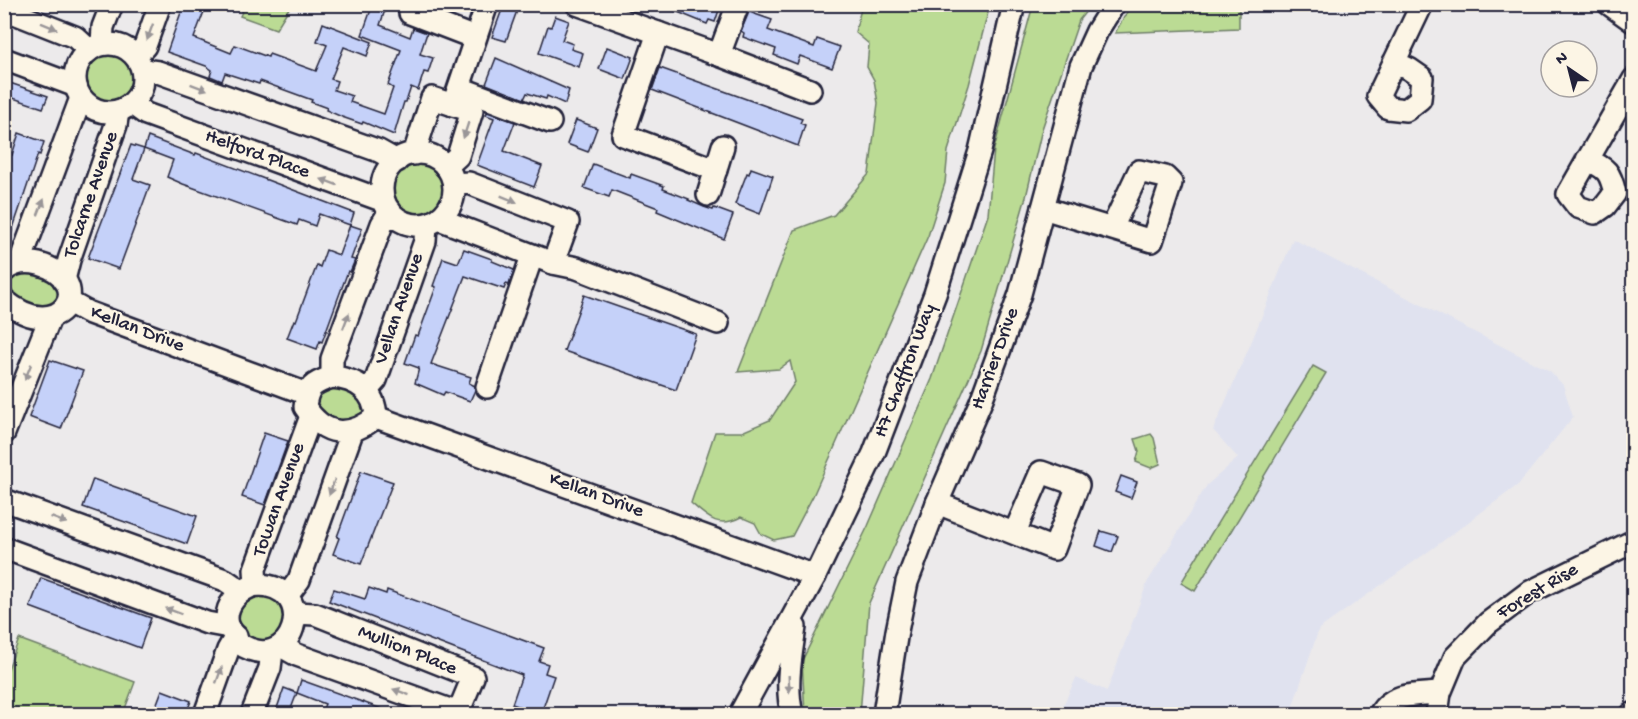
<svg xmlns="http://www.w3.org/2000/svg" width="1638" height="719" viewBox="0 0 1638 719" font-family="'Gochi Hand',sans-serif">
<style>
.built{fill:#e0e2ef}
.green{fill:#bbdb94;stroke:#6e7e68;stroke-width:1.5}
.building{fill:#c5d1f9;stroke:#22223b;stroke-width:1.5}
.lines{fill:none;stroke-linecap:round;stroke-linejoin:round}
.minor-casing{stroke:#22223b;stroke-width:26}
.minor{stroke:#fcf5e5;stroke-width:21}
.oneway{fill:#9a9698}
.labels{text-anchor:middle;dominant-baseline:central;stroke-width:4.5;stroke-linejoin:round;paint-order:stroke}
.street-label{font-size:20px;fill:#22223b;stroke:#fcf5e5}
</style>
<rect width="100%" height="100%" fill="#eceaeb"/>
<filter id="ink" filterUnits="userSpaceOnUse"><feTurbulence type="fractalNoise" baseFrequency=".0167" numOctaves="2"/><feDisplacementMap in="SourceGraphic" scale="12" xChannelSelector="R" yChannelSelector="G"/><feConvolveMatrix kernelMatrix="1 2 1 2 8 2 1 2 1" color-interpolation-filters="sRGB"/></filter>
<g filter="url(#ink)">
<!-- built -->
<polygon class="built" points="1293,239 1550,371 1563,385 1573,417 1518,485 1436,546 1319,629 1290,714 1059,714 1076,678 1107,691 1147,583 1207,485 1238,458 1213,430 1251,343"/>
<!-- green -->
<g class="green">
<polygon points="245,5 245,4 291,5 276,29 240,16"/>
<path d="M862,5h128l-21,80 -21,66 -3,32 -17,53 -115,260 -21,40 -18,4 -13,-6 -6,-11 -14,-6c-23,12 -33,1 -50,-14l24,-71h27l28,-12 25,-38 -5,-21 -11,8 -41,3 56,-142 40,-15 35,-41 9,-71 -4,-23 -7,-13 2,-23 -14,-12z"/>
<polygon points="1033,5 1091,5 1079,20 1042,129 1026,197 981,351 869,603 860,714 805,714 802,661 868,526 932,379 988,215 994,149"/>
<polygon points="1131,5 1239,5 1239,28 1115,33"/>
<circle cx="109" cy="77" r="25"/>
<circle cx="418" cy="189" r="26"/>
<path d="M27,273c15,1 29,8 33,23l-7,9c-16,4 -41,-3 -44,-22l10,-9z"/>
<polygon points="1313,366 1326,373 1195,591 1181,583"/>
<path d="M333,388c15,2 30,7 32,24 -15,14 -40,7 -49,-10l3,-10z"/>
<polygon points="1151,434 1154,438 1160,464 1151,468 1136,462 1139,451 1135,439"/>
<circle cx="260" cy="618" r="24"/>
<polygon points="19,639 135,682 123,714 5,714 5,677"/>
</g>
<!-- building -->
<g class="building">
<polygon points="184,4 201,4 200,7 205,9 194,38 231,53 235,45 268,57 269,54 316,71 327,45 317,41 323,23 372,42 367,56 344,47 331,79 337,81 334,90 352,96 350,102 384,114 393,88 388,85 401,50 362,35 373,4 387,4 380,25 410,37 413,28 427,33 420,54 433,58 428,73 424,72 418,90 411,87 406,102 404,102 394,135 363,122 362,124 342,117 326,110 327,108 311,102 312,100 260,81 259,84 225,73 222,81 210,76 212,70 206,66 167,52"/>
<polygon points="504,4 518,8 506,41 492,37"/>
<polygon points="658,4 721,4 715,22 709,20 707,24"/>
<polygon points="749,12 772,20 768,30 814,47 817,39 840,47 832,68 800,56 797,64 774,55 776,49 743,37 744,33 741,31"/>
<polygon points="555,16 569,21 562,40 573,44 571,49 583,53 579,67 539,53 548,26 551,27"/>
<polygon points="607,47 633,57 625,79 599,69"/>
<polygon points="496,58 569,90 565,104 547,96 546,99 527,93 524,99 486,84"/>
<polygon points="660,68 802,119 800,123 805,125 798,146 652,90"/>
<polygon points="4,81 48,96 43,108 4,95"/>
<polygon points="487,112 515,122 504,151 542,166 534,187 477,165 494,118 486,115"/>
<polygon points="576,120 597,128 588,152 567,144"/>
<polygon points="19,133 44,142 40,155 38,154 7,246 4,245 4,152 12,155"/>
<polygon points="148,137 195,155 196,153 354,213 350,225 319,214 315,226 299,220 297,225 183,184 167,177 173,160 144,149"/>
<polygon points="131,145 144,149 133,179 150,185 119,269 88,258"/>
<polygon points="593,164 630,178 631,174 664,186 663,189 689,199 688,200 704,207 713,210 714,208 733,215 724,239 657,211 658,208 612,190 609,197 584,188"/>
<polygon points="751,168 773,176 760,214 735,204 747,173 749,174"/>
<polygon points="350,225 362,229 351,259 355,260 350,272 348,271 322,342 320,341 317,349 287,338 294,320 296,321 317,265 320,267 326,250 339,255"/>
<polygon points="464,249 492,259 492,261 514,270 509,285 506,284 504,289 465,276 431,364 471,377 469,383 475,386 475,390 470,401 445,392 443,395 415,383 419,368 405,363 415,335 418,336 436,287 433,286 443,258 458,263"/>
<polygon points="584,295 696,334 676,390 564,351"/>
<polygon points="50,360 83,371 61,429 29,417"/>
<polygon points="264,433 288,441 265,505 242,497"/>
<polygon points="361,471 393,482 361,564 333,554 339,538 337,537"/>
<polygon points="1121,476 1137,482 1131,498 1115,492"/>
<polygon points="93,479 197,516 187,544 83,507"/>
<polygon points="1101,531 1118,536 1112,552 1096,546"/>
<polygon points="41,578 151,618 140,648 30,607"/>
<polygon points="369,588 386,594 387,590 544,648 539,661 548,664 545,673 554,676 541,714 512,704 522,675 329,601 334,589 365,599"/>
<polygon points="301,680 393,713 392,714 321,714 325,704 297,693"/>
<polygon points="284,688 297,693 289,714 275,714"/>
<polygon points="162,690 191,701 186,714 153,714"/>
</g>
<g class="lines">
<!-- minor casing -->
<g class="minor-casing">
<g id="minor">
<polyline points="577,4 719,55 810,90"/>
<polyline points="1609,4 1634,22"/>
<polyline points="4,9 75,37 89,50"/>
<polyline points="410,13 475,38"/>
<polyline points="658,33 623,135 716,170"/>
<circle cx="109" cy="78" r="34"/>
<polyline points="102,44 103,27 112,4"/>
<polyline points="719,55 738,4"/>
<polyline points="136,56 145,46 160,4"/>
<polyline points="4,59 76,86"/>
<polyline points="1394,62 1409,69 1422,78 1420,99 1406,110 1388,108 1378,96 1422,4"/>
<polyline points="143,70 158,72 379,151 397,161"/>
<polyline points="460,88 550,122"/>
<polyline points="132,104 146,114 384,201"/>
<polyline points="453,105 487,4"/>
<circle cx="418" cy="189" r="36"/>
<polyline points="414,154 432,98 472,111 458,156 446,167"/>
<path d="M1587,160c20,8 23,12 28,33l-10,13 -10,7 -17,-6 -10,-13c22,-39 44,-76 66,-115"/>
<polyline points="708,195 723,146"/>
<polyline points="1043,208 1152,241 1171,183 1165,177 1139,171 1112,228"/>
<polyline points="439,219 553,263 568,222 469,183 454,184"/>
<polyline points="20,262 81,98"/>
<polyline points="553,263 577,268 718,323"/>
<path d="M4,271c10,-9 22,-10 35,-7 60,17 22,84 -35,36"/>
<polyline points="64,280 69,260 116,125 118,111"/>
<polyline points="69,302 87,312 307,394"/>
<path d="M332,377c25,2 43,14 44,40 -27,22 -52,19 -71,-10 2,-20 8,-24 27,-30z"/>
<polyline points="332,377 332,359 382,224 390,211"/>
<polyline points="487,387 532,256"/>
<polyline points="366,391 376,380 425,241 426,225"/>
<polyline points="376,417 815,576"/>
<polyline points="4,433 50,318"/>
<polyline points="4,500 225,580 241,591"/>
<polyline points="937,503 1054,549 1078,485 1041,472 1015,532"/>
<polyline points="4,548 207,623 229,627"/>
<path d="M256,585c67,-1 37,97 -19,57 -1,-8 -7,-10 -9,-17 -5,-19 11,-36 28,-40z"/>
<polyline points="256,585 255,569 311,416"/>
<polyline points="287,596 299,580 352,432"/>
<polyline points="281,646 297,655 458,713 473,677 315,614 295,613"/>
<polyline points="205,714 228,650 236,636"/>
<polyline points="252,714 270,668 272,651"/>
<polyline points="740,714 815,576 874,453 935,294 980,151 1014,4"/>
<path d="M792,714c-7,-28 -1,-58 3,-87"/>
<polyline points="884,714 897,631 907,582 937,503 981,401 1020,294 1081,66 1097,31 1114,4"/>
<path d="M1380,714c12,-22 38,-19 60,-21"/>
<polyline points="1437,714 1440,693 1455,657 1488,623 1528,593 1634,541"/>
<polyline points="1632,714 1634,714"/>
</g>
</g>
<!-- minor -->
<use href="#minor" class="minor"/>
</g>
<!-- one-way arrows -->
<defs><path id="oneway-solid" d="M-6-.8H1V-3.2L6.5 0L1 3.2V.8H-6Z" transform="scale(1.5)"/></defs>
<g class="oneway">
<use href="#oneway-solid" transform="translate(49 26) rotate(22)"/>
<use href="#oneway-solid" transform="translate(150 32) rotate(110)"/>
<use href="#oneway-solid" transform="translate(199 87) rotate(20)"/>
<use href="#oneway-solid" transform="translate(466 130) rotate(108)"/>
<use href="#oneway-solid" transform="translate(329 182) rotate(-160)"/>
<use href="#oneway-solid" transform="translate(509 199) rotate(22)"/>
<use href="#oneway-solid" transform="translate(41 207) rotate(-69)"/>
<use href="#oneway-solid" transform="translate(346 321) rotate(-69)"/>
<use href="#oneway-solid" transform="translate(28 372) rotate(112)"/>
<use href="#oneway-solid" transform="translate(332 487) rotate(110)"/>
<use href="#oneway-solid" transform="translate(59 520) rotate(20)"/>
<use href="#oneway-solid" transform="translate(173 611) rotate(-160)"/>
<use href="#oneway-solid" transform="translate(219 675) rotate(-70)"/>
<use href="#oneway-solid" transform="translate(789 684) rotate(88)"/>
<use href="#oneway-solid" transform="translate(401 692) rotate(-160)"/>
</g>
</g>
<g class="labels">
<!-- street labels -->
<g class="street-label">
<text transform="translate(257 155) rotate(20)">Helford Place</text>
<text transform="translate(92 195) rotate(-71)">Tolcarne Avenue</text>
<text transform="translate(400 309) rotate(-71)">Vellan Avenue</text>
<text transform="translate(137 330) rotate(21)">Kellan Drive</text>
<text transform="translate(996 359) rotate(-70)">Harrier Drive</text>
<text transform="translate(906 371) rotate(-69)">H7 Chaffron Way</text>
<text transform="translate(596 496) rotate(20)">Kellan Drive</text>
<text transform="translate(280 500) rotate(-70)">Towan Avenue</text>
<text transform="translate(1538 592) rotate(-31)">Forest Rise</text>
<text transform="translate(407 651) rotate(22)">Mullion Place</text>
</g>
</g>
<!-- margin -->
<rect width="1638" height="719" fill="none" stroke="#fcf5e5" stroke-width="24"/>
<rect x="12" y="12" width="1614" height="695" fill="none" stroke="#22223b" stroke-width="2" filter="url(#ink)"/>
<!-- north arrow -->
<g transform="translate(1569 69) rotate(325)"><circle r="28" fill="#fcf5e5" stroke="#a5a1a1" stroke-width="1.5"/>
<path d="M0-4.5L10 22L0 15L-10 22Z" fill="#22223b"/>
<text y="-9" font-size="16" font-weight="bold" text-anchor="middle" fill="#22223b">N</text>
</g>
</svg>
